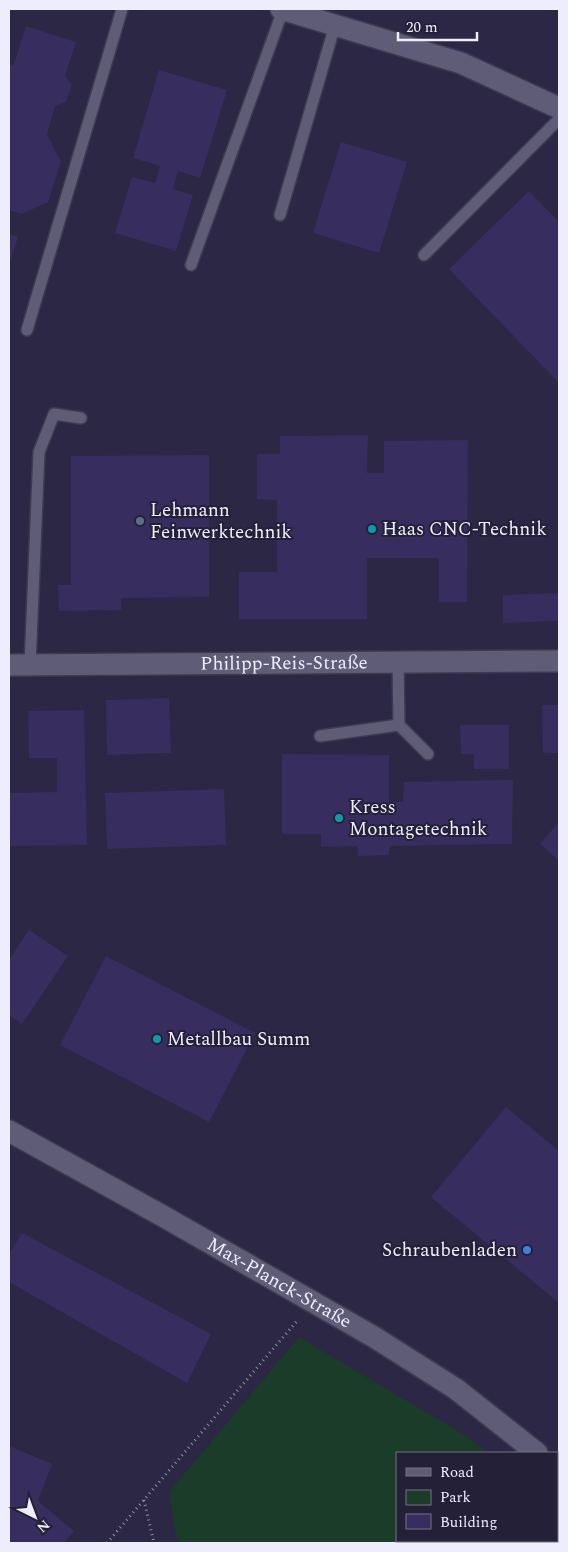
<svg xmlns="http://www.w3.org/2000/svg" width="568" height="1552" viewBox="0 0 568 1552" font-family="Spectral,serif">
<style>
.built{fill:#2c2745;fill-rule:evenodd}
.green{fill:#1a3c28}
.building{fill:#372d5e}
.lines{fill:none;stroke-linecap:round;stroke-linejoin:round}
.lane-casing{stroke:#3e3b4f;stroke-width:14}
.street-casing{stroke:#3e3b4f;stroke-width:24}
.path{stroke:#908ea2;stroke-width:3;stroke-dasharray:1 4;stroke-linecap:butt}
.lane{stroke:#5f5c77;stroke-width:11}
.street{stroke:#5f5c77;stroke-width:21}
.service-dot{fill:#5c6f8a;stroke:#242038;stroke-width:2}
.culture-dot{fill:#0f9aa8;stroke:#242038;stroke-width:2}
.shop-dot{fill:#3f7fe0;stroke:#242038;stroke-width:2}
.labels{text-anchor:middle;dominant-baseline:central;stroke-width:4;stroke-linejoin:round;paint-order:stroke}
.poi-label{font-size:19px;fill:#eeedfd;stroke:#242038;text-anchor:start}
.street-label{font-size:19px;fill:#eeedfd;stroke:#242038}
</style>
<rect width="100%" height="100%" fill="#242038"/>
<!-- built -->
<path class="built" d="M9,9h550v1534h-550zM397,1453h160v88h-160z"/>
<!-- green -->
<polygon class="green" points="299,1337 466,1436 488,1453 397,1453 397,1541 557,1541 557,1507 559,1509 559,1543 183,1543 176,1537 169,1492"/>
<!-- building -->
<g class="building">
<polygon points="26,26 76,42 65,76 72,85 66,102 55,106 47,134 61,162 48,202 22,214 9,210 9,66 14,64"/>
<polygon points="159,70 227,90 200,178 178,171 173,189 193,195 176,251 115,233 132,177 155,183 160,166 133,158"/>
<polygon points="341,142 407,162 379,253 313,233"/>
<polygon points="529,191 559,222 559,383 449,269"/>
<polygon points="9,234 18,237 9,264"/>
<polygon points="368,435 367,473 384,473 384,441 468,440 467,602 439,602 439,558 367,558 367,619 239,619 239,572 277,572 277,500 257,499 257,454 280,454 280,436"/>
<polygon points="209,455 209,597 121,598 121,610 59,611 58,585 71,585 71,456"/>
<polygon points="559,593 559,621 503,623 503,595"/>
<polygon points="169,698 171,753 107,755 106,700"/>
<polygon points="542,705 559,705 559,753 543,753"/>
<polygon points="84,710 87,845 9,846 9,793 57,792 57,758 29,758 28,711"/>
<polygon points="460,725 509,725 509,769 474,769 474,754 461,754"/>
<polygon points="282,754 389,755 389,802 403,802 404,782 513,780 512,844 390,846 389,855 358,856 357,846 321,847 321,834 282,834"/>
<polygon points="224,789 226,845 107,849 105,793"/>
<polygon points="559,822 559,861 540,844"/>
<polygon points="29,930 68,956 22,1024 9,1015 9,960"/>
<polygon points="106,956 255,1033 209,1122 60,1045"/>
<polygon points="506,1107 559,1151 559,1303 431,1197"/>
<polygon points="22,1233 211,1334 187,1383 9,1282 9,1254"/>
<polygon points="9,1446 52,1464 38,1501 74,1531 64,1543 9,1543"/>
</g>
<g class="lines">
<!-- lane casing -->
<g class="lane-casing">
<g id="lane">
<polyline points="280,215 335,25"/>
<polyline points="424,255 559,119"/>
<polyline points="191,265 283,10"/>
<polyline points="27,330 122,9"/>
<polyline points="398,662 399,725 428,754"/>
<polyline points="30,665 39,452 54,414 81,418"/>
<polyline points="320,736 399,725"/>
</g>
</g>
<!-- street casing -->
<g class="street-casing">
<g id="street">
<polyline points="281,9 461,63 559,108"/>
<path id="s1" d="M9,665l550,-4"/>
<path id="s2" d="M9,1131l152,84 213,122 82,52 81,64"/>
<polyline points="557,1469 559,1471"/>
</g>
</g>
<!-- path -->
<g class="path">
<polyline points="144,1500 154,1543"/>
<polyline points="107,1543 297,1321"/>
</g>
<!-- lane -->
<use href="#lane" class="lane"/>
<!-- street -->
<use href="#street" class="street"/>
</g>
<!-- markers -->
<circle class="service-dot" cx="140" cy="521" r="5"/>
<g class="culture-dot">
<circle cx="372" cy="529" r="5"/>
<circle cx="339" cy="818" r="5"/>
<circle cx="157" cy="1039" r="5"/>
</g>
<circle class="shop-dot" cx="527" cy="1250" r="5"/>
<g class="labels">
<!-- poi labels -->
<g class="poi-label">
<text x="150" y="510">Lehmann<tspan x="150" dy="22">Feinwerktechnik</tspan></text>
<text x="382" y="529">Haas CNC-Technik</text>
<text x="349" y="807">Kress<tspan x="349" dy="22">Montagetechnik</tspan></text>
<text x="167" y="1039">Metallbau Summ</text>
<text x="517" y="1250" text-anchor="end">Schraubenladen</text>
</g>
<!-- street labels -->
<g class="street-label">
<text stroke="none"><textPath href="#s1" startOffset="275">Philipp-Reis-Straße</textPath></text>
<text stroke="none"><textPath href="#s2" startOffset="310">Max-Planck-Straße</textPath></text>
</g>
</g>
<!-- border -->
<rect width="568" height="1552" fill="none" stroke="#eeedfd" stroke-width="20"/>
<!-- legend -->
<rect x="396" y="1452" width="162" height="90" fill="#242038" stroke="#757287"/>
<rect x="406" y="1468" width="25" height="8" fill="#5f5c77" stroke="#757287"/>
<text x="440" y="1477" font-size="15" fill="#eeedfd">Road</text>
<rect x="406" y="1490" width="25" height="15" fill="#1a3c28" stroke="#757287"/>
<text x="440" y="1502" font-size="15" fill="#eeedfd">Park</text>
<rect x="406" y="1514" width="25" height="15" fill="#372d5e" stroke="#757287"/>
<text x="440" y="1527" font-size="15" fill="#eeedfd">Building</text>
<!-- north arrow -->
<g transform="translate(35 1517) rotate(138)" stroke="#242038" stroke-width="4" paint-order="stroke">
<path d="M0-4L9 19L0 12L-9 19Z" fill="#eeedfd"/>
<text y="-8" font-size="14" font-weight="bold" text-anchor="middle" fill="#eeedfd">N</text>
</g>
<!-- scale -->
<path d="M398 32v8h79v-8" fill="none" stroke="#eeedfd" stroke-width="2.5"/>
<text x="406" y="32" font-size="15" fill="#eeedfd" stroke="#242038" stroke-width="4" paint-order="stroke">20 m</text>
</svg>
